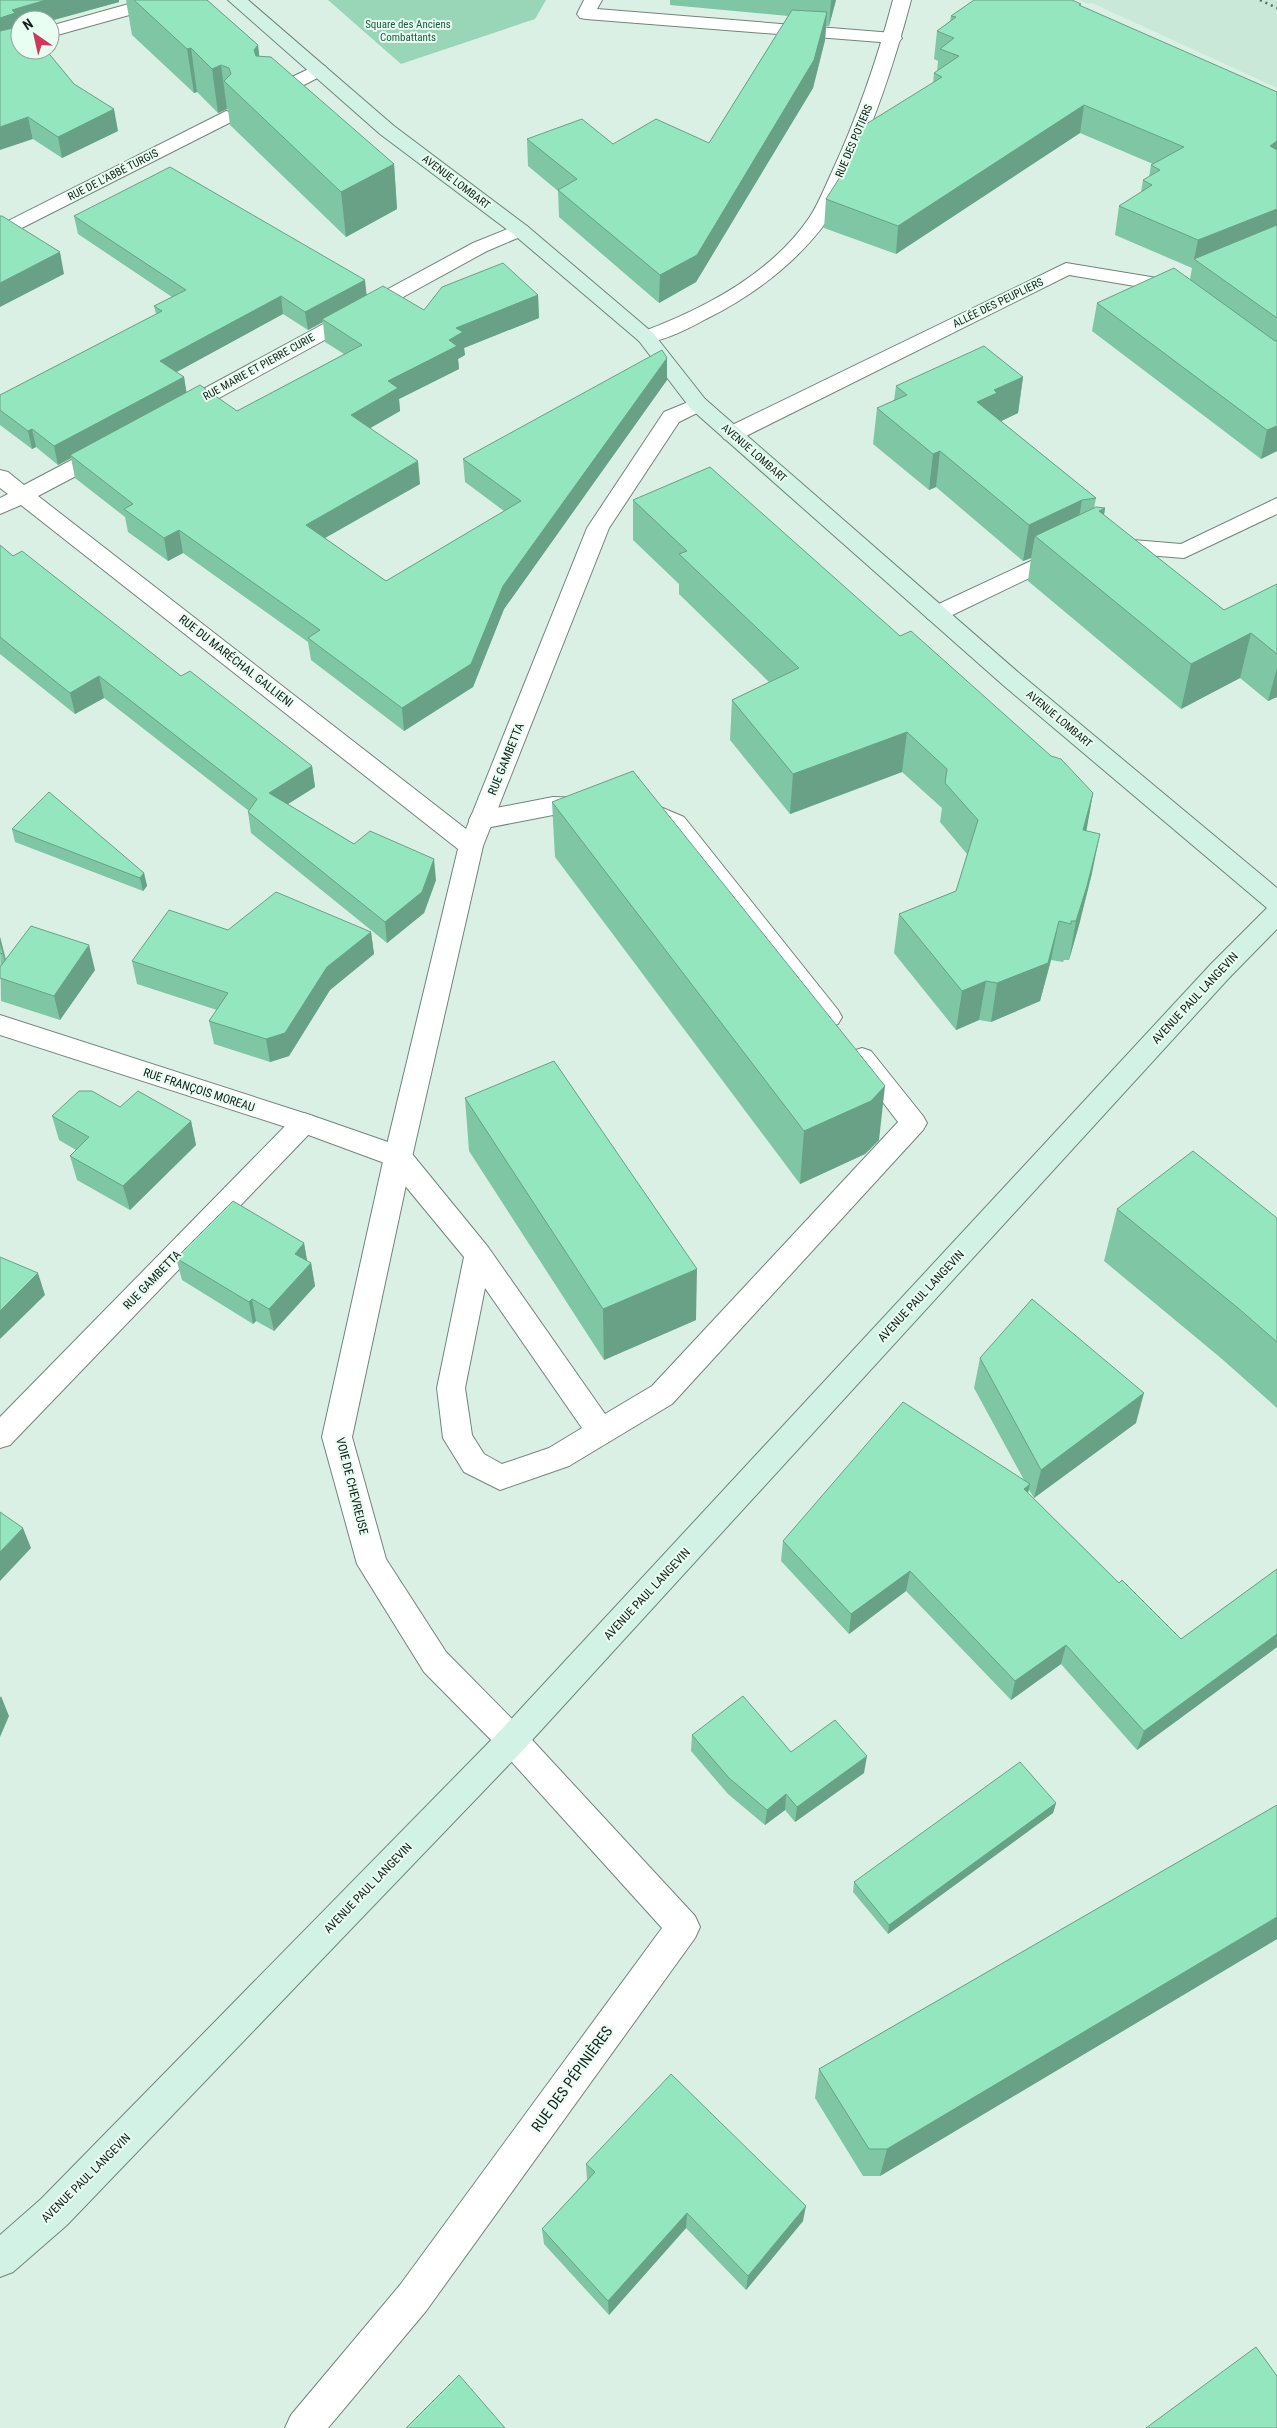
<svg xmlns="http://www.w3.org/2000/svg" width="1277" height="2428" viewBox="0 0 1277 2428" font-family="'Roboto Condensed',sans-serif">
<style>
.built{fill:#cae8d8}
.green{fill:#99d5b7}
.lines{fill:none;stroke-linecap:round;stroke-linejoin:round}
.service-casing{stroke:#71857b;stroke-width:2}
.minor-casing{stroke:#71857b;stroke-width:2}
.tertiary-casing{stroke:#71857b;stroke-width:2}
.secondary-casing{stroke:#71857b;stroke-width:2}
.service{fill:#fff;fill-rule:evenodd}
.minor{fill:#fff;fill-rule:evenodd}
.tertiary{fill:#fff;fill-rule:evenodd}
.secondary{fill:#d1f2e4;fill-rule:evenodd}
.rail{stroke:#5b6861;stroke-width:2.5;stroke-dasharray:2 4;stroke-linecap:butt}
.wall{fill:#7fc6a4;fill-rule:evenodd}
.shaded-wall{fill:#68a186}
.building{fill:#94e6bf;stroke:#68a186}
.labels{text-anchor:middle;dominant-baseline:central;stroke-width:4;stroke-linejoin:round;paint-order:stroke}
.far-park-label{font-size:11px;fill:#1c5940;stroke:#e8fef2}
.far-street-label{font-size:11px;fill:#151d19;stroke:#e8fef2}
.street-label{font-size:12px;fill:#151d19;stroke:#e8fef2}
.near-street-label{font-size:15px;fill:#151d19;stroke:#e8fef2}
</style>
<rect width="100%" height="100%" fill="#dbf0e5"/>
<!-- built -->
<polygon class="built" points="1078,0 1277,0 1277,88 1092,3 1089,4"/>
<!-- green -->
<polygon class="green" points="328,0 546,0 535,19 401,64"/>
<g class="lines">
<!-- service casing -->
<g class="service-casing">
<g id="service">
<polygon points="584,0 602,0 597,9 893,33 899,34 902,38 899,42 893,43 586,19 580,18 577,14"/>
<polygon points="1277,498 1277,514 1184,558 1109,552 1101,550 1098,545 1101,540 1109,538 1181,544"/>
<polygon points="1063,546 1071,548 1074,553 1071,558 944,619 936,621 928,619 925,614 928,609"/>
<polygon points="553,797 591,798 600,801 603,807 600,813 591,816 553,815 481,829 472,826 469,820 472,814 481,811"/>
<polygon points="639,798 684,817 838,1010 842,1017 838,1024 829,1027 820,1024 666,829 630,813 627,807 630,801"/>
<path d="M862,1048l9,3 52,65 4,7 -4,7 -251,274 -103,62 -69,24 -36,-18 -21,-34 -6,-50 27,-131 -76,-92 -4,-8 4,-8 10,-3 10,3 80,98 117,167 47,-28 246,-264 -49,-64 4,-7zM485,1288l97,140 -33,20 -47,16 -18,-10 -12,-19 -7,-47z"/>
</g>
</g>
<!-- minor casing -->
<g class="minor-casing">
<g id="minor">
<polygon points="143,0 172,0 169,4 50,37 50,26"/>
<path d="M893,0h18c-16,61 -36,121 -63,179 -8,17 -15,35 -27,50 -31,39 -71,68 -115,90 -16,9 -50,27 -67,22l-3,-4 3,-4c63,-23 131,-58 170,-115 9,-13 15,-29 22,-44 26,-56 46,-114 62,-174z"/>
<polygon points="319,64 325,66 328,70 325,74 277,99 263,99 261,95 263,91"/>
<polygon points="226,111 233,113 235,117 233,121 0,239 0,225"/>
<polygon points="520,224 527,226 530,230 527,234 487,251 186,416 179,417 172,416 168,411 172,406 473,243"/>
<polygon points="1066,263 1169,280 1180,276 1187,278 1190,282 1187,286 1171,292 1069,275 740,439 732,441 724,439 721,434 724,429"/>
<polygon points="698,398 705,399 709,404 705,409 679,422 609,528 483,846 412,1157 352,1437 386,1559 446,1652 523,1730 695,1916 700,1927 695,1938 426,2311 328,2428 285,2428 291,2415 400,2285 662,1928 501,1750 424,1672 357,1564 322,1437 384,1157 458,849 21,505 0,514 0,498 8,494 0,488 0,470 8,472 24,485 98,446 106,444 114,446 117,451 114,456 38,496 466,829 587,528 664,412"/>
<polygon points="304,1113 313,1116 317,1123 313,1130 10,1445 0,1448 0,1417 295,1116"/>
</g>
</g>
<!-- tertiary casing -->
<g class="tertiary-casing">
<polygon id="tertiary" points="0,1015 313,1116 408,1149 412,1157 408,1165 398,1168 295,1130 0,1035"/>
</g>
<!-- secondary casing -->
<g class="secondary-casing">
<polygon id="secondary" points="228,0 248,0 394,126 527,226 653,333 705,399 1019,673 1277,888 1277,929 1229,978 523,1750 67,2225 13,2272 0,2277 0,2235 41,2199 501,1730 1211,964 1267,908 1003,685 691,409 639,341 513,234 380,134"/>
</g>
<!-- service -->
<use href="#service" class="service"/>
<!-- minor -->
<use href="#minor" class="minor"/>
<!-- tertiary -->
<use href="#tertiary" class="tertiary"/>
<!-- secondary -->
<use href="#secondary" class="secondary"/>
<!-- rail -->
<polyline class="rail" points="1260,0 1277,8"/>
</g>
<!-- wall -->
<g class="wall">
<polygon points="0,0 119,2 50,21 50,20 20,20 74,84 118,131 62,158 33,139"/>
<polygon points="126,0 207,0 258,45 259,56 394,164 397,209 346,237 230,125 228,110 227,109 218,113 197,92 194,93 132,35"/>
<polygon points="670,0 836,0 829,26 826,26 825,40 813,88 696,282 659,303 559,217 558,191 528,166 527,139 613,144 709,143 788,16 670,5"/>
<polygon points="1081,6 1277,92 1277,451 1261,459 1092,331 1097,303 1190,279 1192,268 1115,235 1119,206 1141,192 1143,180 1149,177 1151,165 1153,164 1080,133 896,254 824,228 826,199 933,83 934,73 937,71 938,61 934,59 937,31 950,21 951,16"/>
<path d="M74,216l292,79 58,15 114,-15 1,23 -75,30 1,7 -7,4 1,10 -60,30 1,12 -30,17 50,56 -95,54 61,43 118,-70 -39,-29 -2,-23 204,-79 -163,229 -31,78 -69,44 -93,-71 -3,-18 -125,-89 -15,8 -40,-29 -3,-15 -50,-39 -4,-20 -13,7 -22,-18 -4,2 -32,-24v-30l156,-81 -2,-8 18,-9 -94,-63zM283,314l25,16 15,-8 2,20 19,12 -107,57 -51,-19 -2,-15 -8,-5z"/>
<polygon points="1023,377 1018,413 1001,421 1096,498 1094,508 1105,508 1104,515 1224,610 1277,584 1277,697 1268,701 1240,678 1181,709 1028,581 1031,558 1023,561 936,487 929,490 873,444 877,408 894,400 896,386"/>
<polygon points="633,500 900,636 1093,793 1086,831 1092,873 1079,925 1069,960 1064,960 1063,962 1051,960 1040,1001 991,1022 979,1020 956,1030 894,953 899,914 956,891 967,854 940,822 942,808 902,772 790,814 730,740 732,700 769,682 679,594 679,584 633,540"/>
<polygon points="0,545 13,556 181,676 312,766 315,787 288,804 354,844 436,880 424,913 387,943 251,833 248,812 249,811 104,698 75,714 0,654"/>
<polygon points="552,802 879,1140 865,1154 800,1184 555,857"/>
<polygon points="12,829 144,873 147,886 143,891 15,842"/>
<polygon points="228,930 371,932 374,954 330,990 289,1056 270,1062 214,1044 209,1021 217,1010 137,984 132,961"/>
<polygon points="0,937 6,959 95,970 60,1020 1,1001"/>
<polygon points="465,1098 696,1320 604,1360 469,1151"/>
<polygon points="120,1107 191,1121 196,1145 130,1210 77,1180 70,1156 76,1150 59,1140 52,1116"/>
<polygon points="1117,1209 1277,1218 1277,1408 1222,1359 1104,1261"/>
<polygon points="304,1243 307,1261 311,1263 315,1286 274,1331 256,1321 253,1324 182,1280 176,1258"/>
<polygon points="980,1358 1136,1423 1034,1498 1029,1490 1028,1493 1119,1583 1181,1639 1277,1569 1277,1647 1137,1750 1061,1664 1011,1700 906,1591 849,1634 781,1561 783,1541 1024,1480 974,1388"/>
<polygon points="692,1735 791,1752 864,1773 795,1822 785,1810 765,1825 728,1794 691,1751"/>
<polygon points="1056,1803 1053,1813 888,1934 853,1892 854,1882"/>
<polygon points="1277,1805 1277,1939 880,2176 863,2176 815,2098 819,2069"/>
<polygon points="586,2164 803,2221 746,2290 686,2228 609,2315 544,2244 542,2229 587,2180"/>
</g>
<!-- shaded-wall -->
<g class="shaded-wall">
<polygon points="46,0 119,0 119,2 50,21 50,20 20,20 20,30 0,40 0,18 12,10"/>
<polygon points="831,0 836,0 829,26"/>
<polygon points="827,12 825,40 813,88 696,282 659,303 660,275"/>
<polygon points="258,45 263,89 254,50"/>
<polygon points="191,48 197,92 194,93 187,49"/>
<polygon points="221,65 227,109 218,113 212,69"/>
<polygon points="1084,105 1080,133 896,254 898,226"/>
<polygon points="114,109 118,131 62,158 58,137"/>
<polygon points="28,117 33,139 0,150 0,127"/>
<polygon points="1277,141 1277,165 1270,146"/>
<polygon points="394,164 397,209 346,237 341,192"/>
<polygon points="1277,209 1277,235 1194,259 1198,240"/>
<polygon points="60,252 64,274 0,307 0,283"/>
<polygon points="365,280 367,298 322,319 323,322 308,330 305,312"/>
<polygon points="538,295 539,318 464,348 465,355 458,359 459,369 399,399 400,411 353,438 351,415 388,381 449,340 456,328"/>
<polygon points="281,296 283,314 164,379 160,361"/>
<polygon points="667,358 667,380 504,609 473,687 404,731 402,708 503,586"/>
<polygon points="184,377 187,395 70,455 71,458 58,465 54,446"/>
<polygon points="1023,377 1018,413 993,425 977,402 994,390"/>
<polygon points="1277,426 1277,451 1261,459 1267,430"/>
<polygon points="32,429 36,447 32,449 28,431"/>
<polygon points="940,451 936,487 929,490 933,454"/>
<polygon points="418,461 420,484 309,547 306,525"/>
<polygon points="1082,500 1076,536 1035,536 1031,558 1023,561 1029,525"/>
<polygon points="1105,508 1098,553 1099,511"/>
<polygon points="179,530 183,553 168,561 164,538"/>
<polygon points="1251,633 1240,678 1181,709 1191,664"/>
<polygon points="1277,668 1277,697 1268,701"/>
<polygon points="99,676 104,698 75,714 70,693"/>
<polygon points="907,732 902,772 790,814 793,774"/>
<polygon points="312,766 315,787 272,814 269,793"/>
<polygon points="1093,793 1086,833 1083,830"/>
<polygon points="1100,834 1092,873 1079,925 1069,960 1076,921"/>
<polygon points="434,859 436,880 424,913 387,943 385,922"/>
<polygon points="144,873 147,886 143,891 140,878"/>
<polygon points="1059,921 1051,960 1040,1001 991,1022 997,983"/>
<polygon points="371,932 374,954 330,990 289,1056 270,1062 266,1039 327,967"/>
<polygon points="0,937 10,978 3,954 0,941"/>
<polygon points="89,945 95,970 60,1020 54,996"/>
<polygon points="986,981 979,1020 956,1030 962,991"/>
<polygon points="885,1086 879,1140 865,1154 800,1184 804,1131"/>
<polygon points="191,1121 196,1145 130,1210 123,1186"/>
<polygon points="304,1243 308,1266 295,1254"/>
<polygon points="311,1263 315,1286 274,1331 269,1309"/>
<polygon points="697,1269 696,1320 604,1360 603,1309"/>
<polygon points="38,1273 45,1295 0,1339 0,1311"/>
<polygon points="252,1299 256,1321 253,1324 249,1302"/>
<polygon points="1144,1393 1136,1423 1034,1498 1041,1470"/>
<polygon points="1030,1484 1025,1505 1024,1489"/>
<polygon points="23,1528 31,1548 0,1581 0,1552"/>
<polygon points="910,1571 906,1591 849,1634 851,1614"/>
<polygon points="1277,1634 1277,1647 1137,1750 1144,1731"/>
<polygon points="1066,1645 1061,1664 1011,1700 1015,1681"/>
<polygon points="1,1696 9,1716 0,1737 0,1698"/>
<polygon points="867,1756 864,1773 795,1822 797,1807"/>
<polygon points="786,1794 785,1810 765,1825 767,1810"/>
<polygon points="1056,1803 1053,1813 888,1934 889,1925"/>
<polygon points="1277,1917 1277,1939 880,2176 887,2149"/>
<polygon points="806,2206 803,2221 746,2290 748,2276"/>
<polygon points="687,2213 686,2228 609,2315 608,2301"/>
</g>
<!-- building -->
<g class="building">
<polygon points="0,0 46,0 12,10 15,13 0,18"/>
<polygon points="134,0 207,0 258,45 254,50 256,56 271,57 394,164 341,192 224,81 231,74 229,68 221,65 212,69 191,48 187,49"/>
<polygon points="974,0 1072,0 1081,4 1079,5 1277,92 1277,141 1270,146 1277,150 1277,209 1198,240 1119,206 1152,185 1143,180 1160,170 1151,165 1184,147 1084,105 898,226 826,199 840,177 863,126 942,77 934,73 959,56 940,49 954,38 937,31 956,17 951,16"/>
<polygon points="792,10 827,12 814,60 697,255 660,275 558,190 577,179 527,139 582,119 613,144 656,119 709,143"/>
<polygon points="18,16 21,20 20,20 20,50 46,50 74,84 114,109 58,137 28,117 0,127 0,31 17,27"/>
<polygon points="170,167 365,280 305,312 281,296 160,361 184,377 54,446 32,429 28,431 0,410 0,395 162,311 154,306 186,290 74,216"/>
<polygon points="0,216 2,216 60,252 0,283"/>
<polygon points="1277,225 1277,318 1194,259"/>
<polygon points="503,263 538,295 456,328 463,332 449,340 457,346 388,381 398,388 351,415 418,461 306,525 386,581 521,501 463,459 662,350 667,358 503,586 471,664 402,708 308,638 320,630 179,530 164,538 124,509 133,504 70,455 200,385 237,411 362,345 322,319 383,286 424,310 442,287"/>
<polygon points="1174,268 1275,341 1277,341 1277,426 1267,430 1097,303"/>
<polygon points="984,346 1023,377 994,390 997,393 977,402 1096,498 1082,500 1029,525 940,451 933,454 877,408 907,395 896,386"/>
<polygon points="710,467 900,636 911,631 1051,756 1061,759 1093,793 1083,830 1100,834 1087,886 1076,921 1071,921 1071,924 1059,921 1048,963 997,983 986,981 962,991 899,914 956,891 978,820 945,783 947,769 907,732 793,774 732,700 799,668 679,554 687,551 633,500"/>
<polygon points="1096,507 1105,508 1099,511 1224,610 1277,584 1277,654 1251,633 1191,664 1035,536"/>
<polygon points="0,545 13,556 22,551 181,676 190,671 312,766 269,793 354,844 370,831 434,859 422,892 385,922 248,812 257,799 99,676 70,693 0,637"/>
<polygon points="633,771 885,1086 871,1101 804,1131 552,802"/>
<polygon points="49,792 144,873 140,878 12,829"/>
<polygon points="276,892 371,932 327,967 285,1033 266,1039 209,1021 228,993 132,961 169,910 228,930"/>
<polygon points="31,926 89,945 54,996 0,978 0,967"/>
<polygon points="0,941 3,954 0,953"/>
<polygon points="554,1061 697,1269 603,1309 465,1098"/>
<polygon points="79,1091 92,1091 120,1107 138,1091 191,1121 123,1186 70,1156 89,1137 52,1116"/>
<polygon points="1193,1151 1277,1218 1277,1342 1238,1308 1117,1209"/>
<polygon points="233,1201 304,1243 295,1254 311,1263 269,1309 252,1299 249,1302 176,1258"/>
<polygon points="0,1257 38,1273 0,1311"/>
<polygon points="1032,1299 1144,1393 1041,1470 980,1358"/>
<polygon points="903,1402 1030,1484 1024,1489 1119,1583 1122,1580 1181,1639 1277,1569 1277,1634 1144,1731 1066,1645 1015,1681 910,1571 851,1614 783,1541"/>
<polygon points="0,1512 23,1528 0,1552"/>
<polygon points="743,1696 791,1752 835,1720 867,1756 797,1807 786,1794 767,1810 729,1778 692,1735"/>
<polygon points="1020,1762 1056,1803 889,1925 854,1882"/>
<polygon points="1277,1805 1277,1917 887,2149 869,2149 819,2069"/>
<polygon points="671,2074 806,2206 748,2276 687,2213 608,2301 542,2229 595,2172 586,2164"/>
<polygon points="1256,2347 1277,2376 1277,2428 1146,2428"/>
<polygon points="459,2375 505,2428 406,2428"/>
</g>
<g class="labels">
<!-- far-park labels -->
<g class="far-park-label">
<text x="408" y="24">Square des Anciens<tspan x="408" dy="13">Combattants</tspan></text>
</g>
<!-- far-street labels -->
<g class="far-street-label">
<text transform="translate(854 141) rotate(-67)">RUE DES POTIERS</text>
<text transform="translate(113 175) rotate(-27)">RUE DE L'ABBÉ TURGIS</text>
<text transform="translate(456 182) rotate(37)">AVENUE LOMBART</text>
<text transform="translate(998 303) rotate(-26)">ALLÉE DES PEUPLIERS</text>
<text transform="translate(259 367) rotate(-29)">RUE MARIE ET PIERRE CURIE</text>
<text transform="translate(754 453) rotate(41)">AVENUE LOMBART</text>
<text transform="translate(1059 719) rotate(40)">AVENUE LOMBART</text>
</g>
<!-- street labels -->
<g class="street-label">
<text transform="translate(236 661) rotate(38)">RUE DU MARÉCHAL GALLIENI</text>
<text transform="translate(506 759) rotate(-68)">RUE GAMBETTA</text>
<text transform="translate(1195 998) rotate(-47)">AVENUE PAUL LANGEVIN</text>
<text transform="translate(199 1090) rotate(18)">RUE FRANÇOIS MOREAU</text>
<text transform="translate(152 1280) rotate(-46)">RUE GAMBETTA</text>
<text transform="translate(921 1296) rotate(-47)">AVENUE PAUL LANGEVIN</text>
<text transform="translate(352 1486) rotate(76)">VOIE DE CHEVREUSE</text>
<text transform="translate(647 1594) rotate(-47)">AVENUE PAUL LANGEVIN</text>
<text transform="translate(368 1888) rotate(-46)">AVENUE PAUL LANGEVIN</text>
<text transform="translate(86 2178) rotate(-45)">AVENUE PAUL LANGEVIN</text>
</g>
<!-- near-street labels -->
<g class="near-street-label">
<text transform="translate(572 2079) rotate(-54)">RUE DES PÉPINIÈRES</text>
</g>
</g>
<!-- north arrow -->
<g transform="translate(35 35) rotate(326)"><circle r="24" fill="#e8fef2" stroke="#94a49b"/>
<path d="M0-4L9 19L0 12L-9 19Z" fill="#cb3b59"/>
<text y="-8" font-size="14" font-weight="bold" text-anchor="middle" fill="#151d19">N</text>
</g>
</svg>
